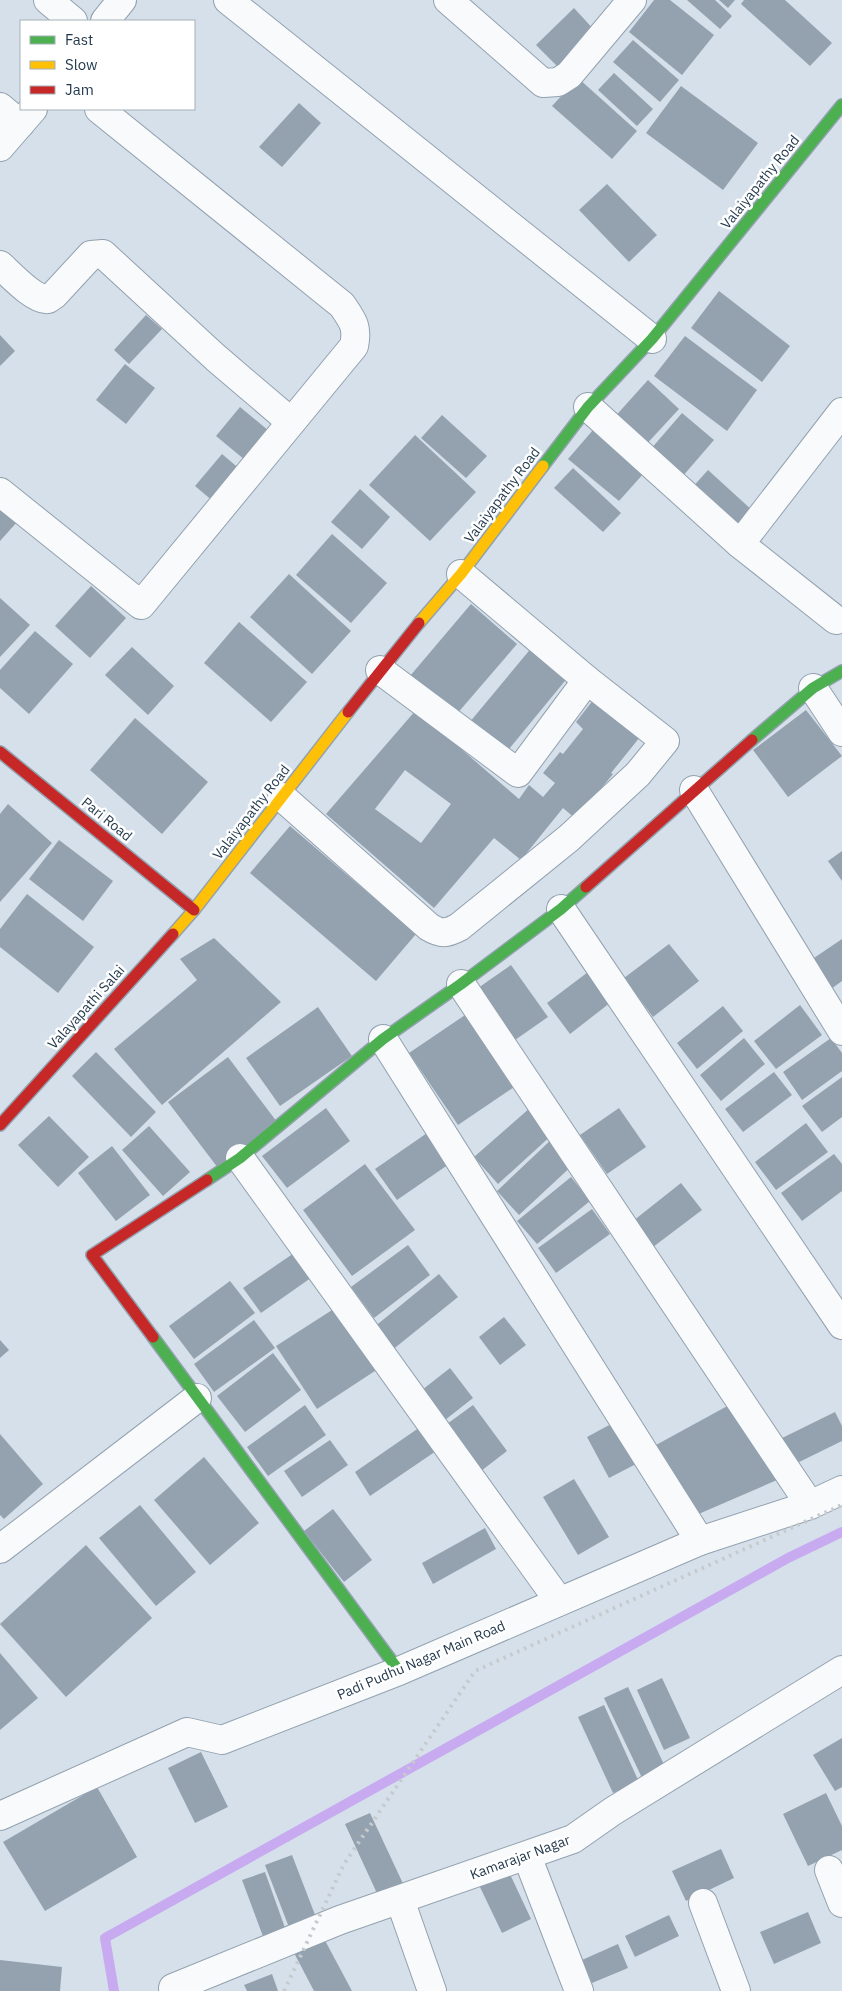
<svg xmlns="http://www.w3.org/2000/svg" width="842" height="1991" viewBox="0 0 842 1991" font-family="'IBM Plex Sans',sans-serif">
<style>
.lines{fill:none;stroke-linecap:round;stroke-linejoin:round}
.stream{stroke:#c8aaf0;stroke-width:10}
.building{fill:#94a2b0;fill-rule:evenodd}
.street-casing{stroke:#92a1ae;stroke-width:30}
.fast-casing{stroke:#92a1ae;stroke-width:14}
.slow-casing{stroke:#92a1ae;stroke-width:14}
.jam-casing{stroke:#92a1ae;stroke-width:14}
.street{stroke:#f9fafc;stroke-width:28}
.fast{stroke:#4caf50;stroke-width:11}
.slow{stroke:#ffc107;stroke-width:11}
.jam{stroke:#c62828;stroke-width:11}
.rail{stroke:#c6cacd;stroke-width:4;stroke-dasharray:2.5 5;stroke-linecap:butt}
.labels{text-anchor:middle;dominant-baseline:central;stroke-width:5;stroke-linejoin:round;paint-order:stroke}
.street-label{font-size:14px;fill:#1f3649;stroke:#fff}
</style>
<rect width="100%" height="100%" fill="#d5e0eb"/>
<g class="lines">
<!-- stream -->
<polyline class="stream" points="114,1991 105,1938 788,1558 842,1532"/>
</g>
<!-- building -->
<g class="building">
<polygon points="654,0 670,0 714,35 682,75 629,32"/>
<polygon points="687,0 715,0 732,16 720,29"/>
<polygon points="719,0 735,0 728,8"/>
<polygon points="744,0 785,0 832,43 810,66 741,4"/>
<polygon points="574,8 596,32 559,68 536,45"/>
<polygon points="633,40 679,80 660,102 613,62"/>
<polygon points="614,73 653,109 637,126 598,90"/>
<polygon points="578,78 637,131 612,159 552,106"/>
<polygon points="681,86 758,143 723,190 646,133"/>
<polygon points="299,103 321,123 282,167 259,147"/>
<polygon points="607,184 657,235 629,262 579,210"/>
<polygon points="719,291 790,346 762,382 691,328"/>
<polygon points="146,315 162,329 129,364 114,350"/>
<polygon points="0,335 15,351 0,366"/>
<polygon points="685,336 757,390 727,431 654,376"/>
<polygon points="125,364 155,388 126,424 96,400"/>
<polygon points="648,380 679,409 642,449 611,421"/>
<polygon points="240,407 269,431 245,460 216,436"/>
<polygon points="682,413 714,440 682,477 650,450"/>
<polygon points="442,415 487,456 466,478 421,438"/>
<polygon points="593,430 644,473 619,501 568,459"/>
<polygon points="415,435 476,492 430,541 369,485"/>
<polygon points="222,454 242,471 214,502 195,486"/>
<polygon points="573,468 621,513 603,532 554,488"/>
<polygon points="708,470 753,511 735,530 690,490"/>
<polygon points="360,489 390,517 362,549 331,522"/>
<polygon points="0,507 17,522 0,541"/>
<polygon points="332,534 387,583 351,623 296,575"/>
<polygon points="289,574 351,631 312,674 250,617"/>
<polygon points="91,586 126,618 90,658 55,626"/>
<polygon points="0,598 30,625 0,657"/>
<polygon points="471,604 517,644 456,715 410,676"/>
<polygon points="239,622 307,682 271,722 204,663"/>
<polygon points="35,631 73,664 29,714 0,688 0,670"/>
<polygon points="533,646 569,676 505,754 469,723"/>
<polygon points="132,647 174,686 148,715 105,675"/>
<path d="M594,699l46,38 -29,36 2,1 -37,45 -13,-11 -42,52 -27,-22 -60,70 -108,-94 90,-104 103,89 10,-14 14,12 12,-14 -12,-10 17,-21 3,2 20,-25 -7,-7zM405,770l46,34 -30,39 -46,-34z"/>
<polygon points="806,710 842,756 788,797 753,750"/>
<polygon points="135,718 208,782 162,834 90,770"/>
<polygon points="8,804 52,843 0,902 0,814"/>
<polygon points="290,826 416,934 376,981 250,873"/>
<polygon points="59,840 113,881 83,921 29,879"/>
<polygon points="842,851 842,881 828,861"/>
<polygon points="27,894 94,947 58,993 0,947 0,929"/>
<polygon points="214,938 281,1002 162,1105 114,1049 197,980 180,959"/>
<polygon points="842,939 842,981 831,989 811,960"/>
<polygon points="669,944 699,981 653,1017 624,978"/>
<polygon points="511,965 548,1017 515,1040 478,988"/>
<polygon points="592,969 615,999 570,1034 547,1003"/>
<polygon points="800,1005 822,1035 776,1069 754,1041"/>
<polygon points="723,1006 743,1031 697,1069 677,1043"/>
<polygon points="318,1007 352,1056 280,1106 246,1058"/>
<polygon points="471,1011 520,1083 458,1125 409,1053"/>
<polygon points="744,1038 765,1064 721,1101 700,1075"/>
<polygon points="831,1038 842,1053 842,1071 802,1100 783,1072"/>
<polygon points="96,1052 156,1112 131,1137 72,1076"/>
<polygon points="228,1057 277,1122 218,1168 168,1102"/>
<polygon points="774,1072 792,1095 743,1132 725,1109"/>
<polygon points="842,1077 842,1117 822,1132 802,1106"/>
<polygon points="531,1107 554,1133 498,1184 474,1157"/>
<polygon points="326,1108 350,1141 287,1188 262,1156"/>
<polygon points="619,1108 646,1147 607,1174 580,1135"/>
<polygon points="49,1116 89,1157 58,1187 18,1145"/>
<polygon points="806,1123 828,1152 776,1190 755,1162"/>
<polygon points="149,1126 190,1172 163,1196 122,1150"/>
<polygon points="430,1131 452,1162 397,1200 375,1169"/>
<polygon points="553,1138 576,1162 519,1215 497,1191"/>
<polygon points="112,1146 150,1195 116,1221 78,1173"/>
<polygon points="834,1154 842,1164 842,1191 802,1221 781,1193"/>
<polygon points="365,1164 415,1230 352,1276 303,1210"/>
<polygon points="571,1177 590,1201 537,1244 517,1221"/>
<polygon points="681,1183 702,1210 653,1247 633,1221"/>
<polygon points="592,1209 610,1234 556,1273 538,1248"/>
<polygon points="408,1245 430,1275 374,1318 351,1287"/>
<polygon points="297,1251 315,1275 261,1313 243,1288"/>
<polygon points="439,1274 458,1297 391,1351 373,1328"/>
<polygon points="230,1281 255,1313 194,1359 169,1326"/>
<polygon points="343,1303 384,1365 317,1409 276,1346"/>
<polygon points="504,1317 526,1345 500,1365 479,1337"/>
<polygon points="254,1320 275,1348 214,1392 194,1364"/>
<polygon points="0,1340 9,1350 0,1358"/>
<polygon points="273,1353 301,1390 245,1432 217,1396"/>
<polygon points="450,1368 473,1398 445,1420 422,1390"/>
<polygon points="731,1404 777,1480 694,1516 656,1445"/>
<polygon points="305,1405 326,1435 268,1476 247,1447"/>
<polygon points="473,1405 507,1451 481,1471 447,1424"/>
<polygon points="835,1412 842,1426 842,1441 789,1467 776,1441"/>
<polygon points="613,1423 636,1464 609,1478 587,1437"/>
<polygon points="423,1425 439,1449 370,1496 355,1472"/>
<polygon points="0,1434 43,1484 4,1519 0,1515"/>
<polygon points="330,1440 348,1465 302,1497 284,1471"/>
<polygon points="204,1457 259,1523 210,1565 154,1500"/>
<polygon points="574,1479 609,1537 578,1555 543,1497"/>
<polygon points="140,1505 196,1572 156,1606 99,1538"/>
<polygon points="333,1509 372,1560 344,1582 304,1531"/>
<polygon points="485,1528 496,1549 433,1584 422,1563"/>
<polygon points="86,1545 152,1618 66,1697 0,1624"/>
<polygon points="0,1653 38,1698 0,1730"/>
<polygon points="662,1678 690,1738 664,1750 637,1690"/>
<polygon points="628,1687 666,1769 643,1780 604,1698"/>
<polygon points="604,1705 639,1782 613,1793 578,1717"/>
<polygon points="842,1738 842,1787 835,1791 813,1755"/>
<polygon points="201,1752 228,1807 195,1823 168,1768"/>
<polygon points="97,1787 137,1857 45,1911 3,1842"/>
<polygon points="826,1793 842,1826 842,1850 808,1866 783,1814"/>
<polygon points="370,1813 406,1890 381,1902 345,1824"/>
<polygon points="721,1849 734,1878 686,1901 672,1871"/>
<polygon points="292,1855 317,1920 290,1930 265,1865"/>
<polygon points="265,1872 289,1939 267,1947 242,1880"/>
<polygon points="509,1872 531,1919 502,1933 479,1885"/>
<polygon points="808,1912 821,1943 774,1964 760,1932"/>
<polygon points="669,1915 679,1936 635,1957 625,1936"/>
<polygon points="321,1933 352,1991 314,1991 292,1949"/>
<polygon points="618,1944 628,1968 592,1983 582,1960"/>
<polygon points="0,1960 62,1967 60,1991 0,1991"/>
<polygon points="272,1974 278,1991 247,1991 244,1985"/>
</g>
<g class="lines">
<!-- street casing -->
<g class="street-casing">
<g id="street">
<polyline points="48,0 73,21"/>
<polyline points="228,0 652,339"/>
<polyline points="448,0 543,83 558,82 569,75 632,0"/>
<polyline points="105,21 122,0"/>
<polyline points="0,107 20,124"/>
<polyline points="0,147 33,109"/>
<path d="M0,265c9,8 36,37 48,34 2,-1 4,-3 6,-4l37,-40 12,-1 113,104 75,64"/>
<polyline points="588,407 740,544 836,620"/>
<path d="M0,492l141,113 213,-259c4,-19 -1,-25 -12,-41l-243,-196"/>
<polyline points="740,544 842,412"/>
<polyline points="380,670 518,773 587,680"/>
<polyline points="813,688 842,732"/>
<polyline points="694,790 842,1031"/>
<path d="M282,797l147,130c12,7 17,7 30,0l110,-89 69,-64 27,-33 -78,-61 -126,-106"/>
<polyline points="561,909 842,1325"/>
<polyline points="461,984 810,1505"/>
<polyline points="383,1039 700,1541"/>
<polyline points="240,1158 559,1601"/>
<polyline points="0,1549 197,1398"/>
<polyline points="0,1816 187,1732 222,1740 399,1671 700,1541 810,1505 842,1490"/>
<polyline points="527,1856 579,1991"/>
<polyline points="829,1870 842,1903"/>
<polyline points="400,1900 432,1991"/>
<polyline points="703,1903 736,1991"/>
<polyline points="174,1991 173,1988 340,1920 573,1839 613,1811 842,1670"/>
</g>
</g>
<!-- fast casing -->
<g class="fast-casing">
<g id="fast">
<polyline points="543,466 588,407 652,339 842,105"/>
<polyline points="752,740 813,688 842,671"/>
<polyline points="207,1180 240,1158 383,1039 461,984 561,909 586,887"/>
<polyline points="153,1337 399,1671"/>
</g>
</g>
<!-- slow casing -->
<g class="slow-casing">
<g id="slow">
<polyline points="419,623 461,574 543,466"/>
<polyline points="173,934 194,910 348,712"/>
</g>
</g>
<!-- jam casing -->
<g class="jam-casing">
<g id="jam">
<polyline points="348,712 419,623"/>
<polyline points="0,752 194,910"/>
<polyline points="586,887 752,740"/>
<polyline points="0,1125 173,934"/>
<polyline points="153,1337 92,1255 207,1180"/>
</g>
</g>
<!-- street -->
<use href="#street" class="street"/>
<!-- fast -->
<use href="#fast" class="fast"/>
<!-- slow -->
<use href="#slow" class="slow"/>
<!-- jam -->
<use href="#jam" class="jam"/>
<!-- rail -->
<polyline class="rail" points="284,1991 344,1864 475,1671 842,1505"/>
</g>
<g class="labels">
<!-- street labels -->
<g class="street-label">
<text transform="translate(760 182) rotate(-51)">Valaiyapathy Road</text>
<text transform="translate(502 495) rotate(-53)">Valaiyapathy Road</text>
<text transform="translate(251 812) rotate(-52)">Valaiyapathy Road</text>
<text transform="translate(107 819) rotate(39)">Pari Road</text>
<text transform="translate(86 1007) rotate(-48)">Valayapathi Salai</text>
<text transform="translate(421 1660) rotate(-23)">Padi Pudhu Nagar Main Road</text>
<text transform="translate(520 1857) rotate(-20)">Kamarajar Nagar</text>
</g>
</g>
<!-- legend -->
<rect x="20" y="20" width="175" height="90" fill="#ffffff" stroke="#a5afb6"/>
<rect x="30" y="36" width="25" height="8" fill="#4caf50" stroke="#a5afb6"/>
<text x="65" y="45" font-size="15" fill="#1f3649">Fast</text>
<rect x="30" y="61" width="25" height="8" fill="#ffc107" stroke="#a5afb6"/>
<text x="65" y="70" font-size="15" fill="#1f3649">Slow</text>
<rect x="30" y="86" width="25" height="8" fill="#c62828" stroke="#a5afb6"/>
<text x="65" y="95" font-size="15" fill="#1f3649">Jam</text>
</svg>
